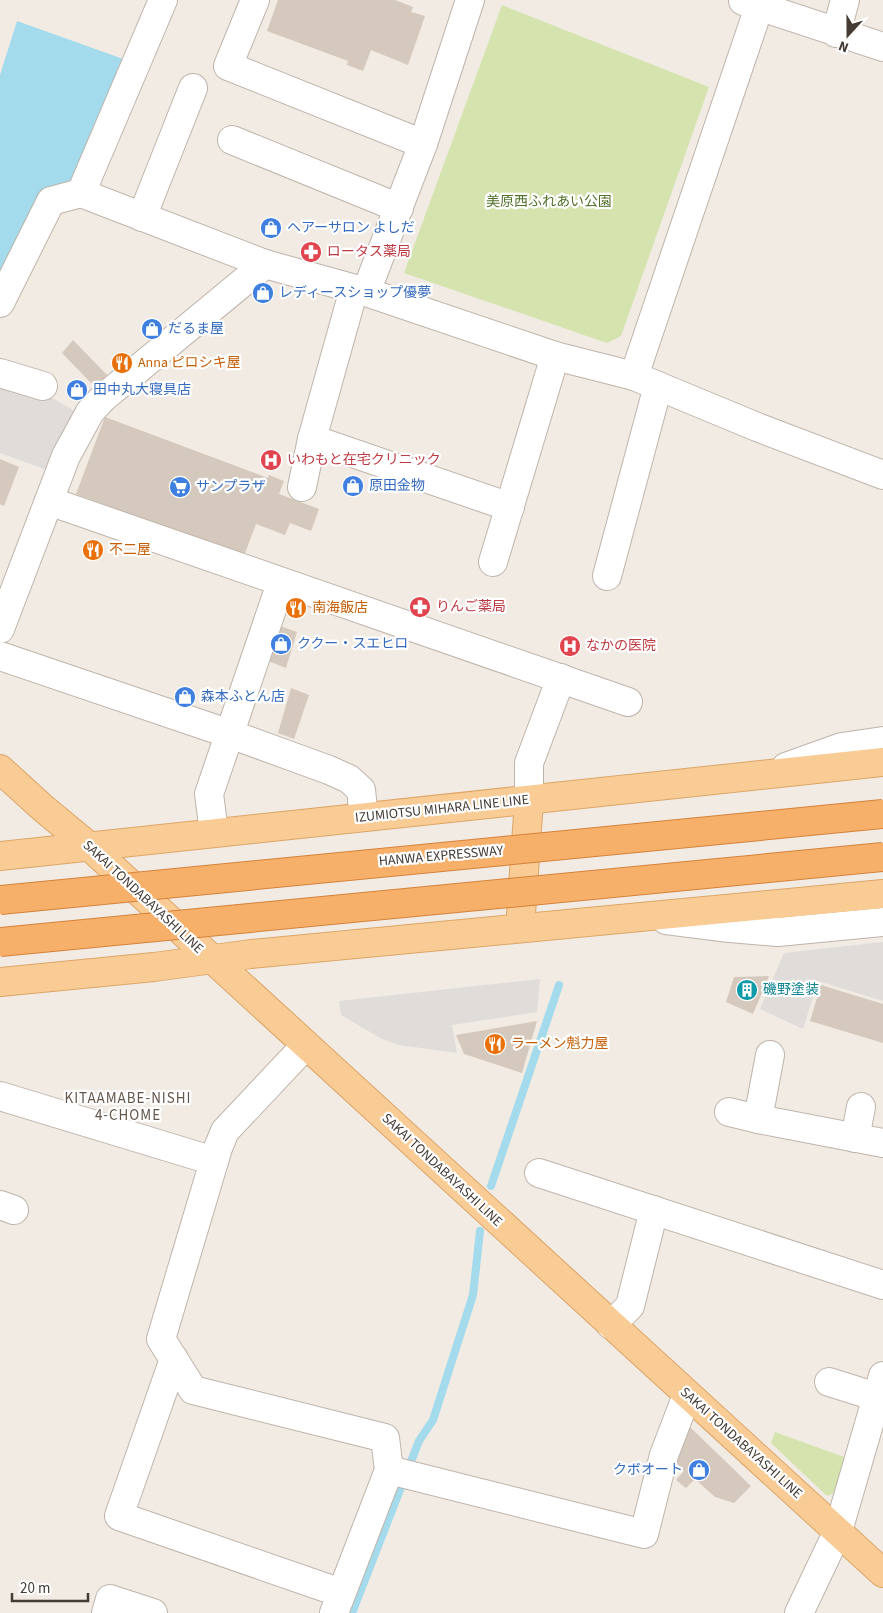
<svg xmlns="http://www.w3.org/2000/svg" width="883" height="1613" viewBox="0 0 883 1613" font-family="'Source Sans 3','Noto Sans JP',sans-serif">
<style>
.green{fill:#d5e4ae}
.parking{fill:#dfdcd9}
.water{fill:#a3daec}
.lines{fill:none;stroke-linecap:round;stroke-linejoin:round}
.stream{stroke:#a3daec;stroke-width:8}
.building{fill:#d5c8bd}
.minor-casing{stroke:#bfb4aa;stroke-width:30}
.major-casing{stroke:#dda566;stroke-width:30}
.minor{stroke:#fff;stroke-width:28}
.major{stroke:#f9cc96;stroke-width:28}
.highway-bridge-casing{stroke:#d5823b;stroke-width:30;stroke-linecap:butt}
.highway-bridge{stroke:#f6b06a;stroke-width:28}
.labels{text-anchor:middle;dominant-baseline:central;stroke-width:4.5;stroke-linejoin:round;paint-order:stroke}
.park-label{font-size:14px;fill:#52712b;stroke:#fff}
.shop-label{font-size:14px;fill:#366cbe;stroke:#fff;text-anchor:start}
.health-label{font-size:14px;fill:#be3a42;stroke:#fff;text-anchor:start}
.food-label{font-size:14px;fill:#c56008;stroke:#fff;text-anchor:start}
.street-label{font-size:14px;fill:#433b34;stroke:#fff}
.culture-label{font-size:14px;fill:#0d838f;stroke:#fff;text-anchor:start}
.neighbourhood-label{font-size:15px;letter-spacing:1px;fill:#65574c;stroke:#fff}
</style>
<rect width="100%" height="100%" fill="#f1ebe4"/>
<!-- green -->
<g class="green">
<polygon points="502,5 709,87 621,336 607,343 404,273"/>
<polygon points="775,1432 847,1458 836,1492 827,1496 771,1443"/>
</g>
<!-- parking -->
<g class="parking">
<polygon points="0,380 48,395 79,414 58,441 47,470 0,453"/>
<polygon points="883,942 883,1001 818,981 803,1029 760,1009 784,953"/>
<polygon points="540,979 537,1012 452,1025 457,1053 399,1045 382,1039 341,1015 339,1001"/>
</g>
<!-- water -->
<polygon class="water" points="17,21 126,60 71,187 0,278 0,75"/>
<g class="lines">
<!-- stream -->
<g class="stream">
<polyline points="491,1186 559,985"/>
<polyline points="352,1613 419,1441 433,1420 473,1295 480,1231"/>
</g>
</g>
<!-- building -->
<g class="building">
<polygon points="278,0 395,0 413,7 411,12 425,16 408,65 371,50 363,71 347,65 348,61 267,31"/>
<polygon points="73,340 107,375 95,387 62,353"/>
<polygon points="105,417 268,478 269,475 284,481 279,494 319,509 311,531 290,523 285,535 256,524 244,556 76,494"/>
<polygon points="0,459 19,467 4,506 0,504"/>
<polygon points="277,625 297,632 286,668 266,660"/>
<polygon points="291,688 309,695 294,739 278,733"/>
<polygon points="769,976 753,1014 726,1002 734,977"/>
<polygon points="821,985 883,1004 883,1043 810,1021"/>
<polygon points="537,1021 522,1073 464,1054 456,1035"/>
<polygon points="690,1427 751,1486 734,1503 715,1497 695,1479 686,1488 676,1480 684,1471 674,1461 680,1438"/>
</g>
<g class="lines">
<!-- minor casing -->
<g class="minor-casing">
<g id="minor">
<polyline points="255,0 228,66 423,144"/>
<polyline points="743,1 883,47"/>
<polyline points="836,33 845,0"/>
<polyline points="232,140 399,208"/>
<polyline points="81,193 163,0"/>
<polyline points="142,217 193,88"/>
<polyline points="366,292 423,144 470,0"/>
<polyline points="0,303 51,201 81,193 265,264 366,292 555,356 634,376 757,427 883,475"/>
<polyline points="0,373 43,386"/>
<polyline points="634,376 759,7"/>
<polyline points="312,439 510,507"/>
<polyline points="302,487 312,439 354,289"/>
<polyline points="49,501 628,702"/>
<polyline points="493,562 555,356"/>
<polyline points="607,576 658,386"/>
<polyline points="0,629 66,456 90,412 103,398 265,264"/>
<polyline points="0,656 230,734 329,770 349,779 361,790 364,817"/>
<polyline points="786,767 842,747 883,741"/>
<polyline points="529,801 529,763 561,678"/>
<polyline points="214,832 209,794 281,583"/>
<polyline points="666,920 730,928 778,932 883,922"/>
<polyline points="306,1045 225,1131 218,1148 161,1339 193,1390 385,1438 389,1470 334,1613"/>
<polyline points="0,1096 214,1161"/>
<polyline points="729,1112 758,1119 883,1143"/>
<polyline points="758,1119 770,1055"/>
<polyline points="855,1138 861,1107"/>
<polyline points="539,1173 883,1285"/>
<polyline points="0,1205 14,1210"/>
<polyline points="611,1325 630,1306 654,1210"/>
<polyline points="174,1359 119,1516 341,1593"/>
<polyline points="829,1382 877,1397"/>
<polyline points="389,1470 644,1534 664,1455 687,1395"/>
<polyline points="106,1613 110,1599 153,1613"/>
<polyline points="799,1613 838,1531 883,1376"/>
</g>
</g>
<!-- major casing -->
<g class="major-casing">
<g id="major">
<polyline points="0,769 44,809 90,847 883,1573"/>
<polyline points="0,856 883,762"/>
<polyline points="520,928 529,801"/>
<polyline points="0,982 154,967 251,954 883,894"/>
</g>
</g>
<!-- minor -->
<use href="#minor" class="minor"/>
<!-- major -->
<use href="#major" class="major"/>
<!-- highway-bridge casing -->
<g class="highway-bridge-casing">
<g id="highway-bridge">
<polyline points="0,900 883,814"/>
<polyline points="0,942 883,857"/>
</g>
</g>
<!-- highway-bridge -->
<use href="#highway-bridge" class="highway-bridge"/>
</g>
<!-- icons -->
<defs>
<g id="shop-disc" transform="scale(1.125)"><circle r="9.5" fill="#3f7fe0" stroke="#fff"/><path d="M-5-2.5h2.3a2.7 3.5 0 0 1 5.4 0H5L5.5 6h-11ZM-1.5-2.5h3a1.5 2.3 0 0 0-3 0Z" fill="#fff"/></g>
<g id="pharmacy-disc" transform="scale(1.125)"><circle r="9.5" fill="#e0444e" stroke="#fff"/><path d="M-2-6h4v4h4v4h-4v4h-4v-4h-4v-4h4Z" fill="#fff"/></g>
<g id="restaurant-disc" transform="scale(1.125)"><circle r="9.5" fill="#e8710a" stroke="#fff"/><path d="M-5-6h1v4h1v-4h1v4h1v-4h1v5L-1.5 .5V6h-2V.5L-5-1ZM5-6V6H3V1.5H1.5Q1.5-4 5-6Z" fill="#fff"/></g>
<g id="hospital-disc" transform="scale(1.125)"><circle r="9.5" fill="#e0444e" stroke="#fff"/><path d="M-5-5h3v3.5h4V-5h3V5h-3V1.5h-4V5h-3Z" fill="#fff"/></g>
<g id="supermarket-disc" transform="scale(1.125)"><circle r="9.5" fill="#3f7fe0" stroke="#fff"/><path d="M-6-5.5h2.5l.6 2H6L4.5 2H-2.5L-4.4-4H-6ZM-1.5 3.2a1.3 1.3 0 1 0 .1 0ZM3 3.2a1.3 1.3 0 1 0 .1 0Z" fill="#fff"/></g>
<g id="building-disc" transform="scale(1.125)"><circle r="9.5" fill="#0f9aa8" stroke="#fff"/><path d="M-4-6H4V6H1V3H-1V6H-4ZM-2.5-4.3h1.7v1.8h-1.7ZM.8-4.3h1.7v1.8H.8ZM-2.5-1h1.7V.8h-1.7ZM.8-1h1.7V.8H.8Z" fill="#fff"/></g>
</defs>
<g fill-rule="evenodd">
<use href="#shop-disc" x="271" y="228"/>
<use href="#pharmacy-disc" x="311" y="252"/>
<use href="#shop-disc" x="263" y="293"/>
<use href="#shop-disc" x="152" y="329"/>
<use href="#restaurant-disc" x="122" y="363"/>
<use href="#shop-disc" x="77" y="390"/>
<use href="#hospital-disc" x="271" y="460"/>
<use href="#shop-disc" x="353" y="486"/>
<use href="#supermarket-disc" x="180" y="487"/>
<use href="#restaurant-disc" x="93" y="550"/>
<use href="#pharmacy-disc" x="420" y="607"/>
<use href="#restaurant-disc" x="296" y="608"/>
<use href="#shop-disc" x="281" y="644"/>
<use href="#hospital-disc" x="570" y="646"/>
<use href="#shop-disc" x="185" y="697"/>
<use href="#building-disc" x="747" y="990"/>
<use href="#restaurant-disc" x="495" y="1044"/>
<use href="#shop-disc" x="699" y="1470"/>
</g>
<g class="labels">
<!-- park labels -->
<g class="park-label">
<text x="549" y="202">美原西ふれあい公園</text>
</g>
<!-- shop labels -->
<g class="shop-label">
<text x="287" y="228">ヘアーサロン よしだ</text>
<text x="279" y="293">レディースショップ優夢</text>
<text x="168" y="329">だるま屋</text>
<text x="93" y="390">田中丸大寝具店</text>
<text x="369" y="486">原田金物</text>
<text x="196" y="487">サンプラザ</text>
<text x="297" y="644">ククー・スエヒロ</text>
<text x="201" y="697">森本ふとん店</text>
<text x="683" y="1470" text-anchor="end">クボオート</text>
</g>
<!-- health labels -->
<g class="health-label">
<text x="327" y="252">ロータス薬局</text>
<text x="287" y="460">いわもと在宅クリニック</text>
<text x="436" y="607">りんご薬局</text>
<text x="586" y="646">なかの医院</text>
</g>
<!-- food labels -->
<g class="food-label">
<text x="138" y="363">Anna ピロシキ屋</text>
<text x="109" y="550">不二屋</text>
<text x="312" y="608">南海飯店</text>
<text x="511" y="1044">ラーメン魁力屋</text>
</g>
<!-- street labels -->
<g class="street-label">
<text transform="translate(442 809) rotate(-6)">IZUMIOTSU MIHARA LINE LINE</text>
<text transform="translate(441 856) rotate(-5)">HANWA EXPRESSWAY</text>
<text transform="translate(143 897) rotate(43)">SAKAI TONDABAYASHI LINE</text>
<text transform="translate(442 1170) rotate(43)">SAKAI TONDABAYASHI LINE</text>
<text transform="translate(741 1443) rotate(42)">SAKAI TONDABAYASHI LINE</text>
</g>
<!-- culture labels -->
<g class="culture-label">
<text x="763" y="990">磯野塗装</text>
</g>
<!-- neighbourhood labels -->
<g class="neighbourhood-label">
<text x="128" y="1098">KITAAMABE-NISHI<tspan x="128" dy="17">4-CHOME</tspan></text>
</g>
</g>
<!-- north arrow -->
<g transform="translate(848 35) rotate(201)" stroke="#ffffff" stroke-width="4" paint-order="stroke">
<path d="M0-4L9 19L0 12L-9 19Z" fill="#433b34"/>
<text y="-8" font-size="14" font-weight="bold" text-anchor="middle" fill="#433b34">N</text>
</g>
<!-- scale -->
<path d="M12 1593v8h76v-8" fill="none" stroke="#433b34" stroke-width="2.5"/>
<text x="20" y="1593" font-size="15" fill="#433b34" stroke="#ffffff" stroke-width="4" paint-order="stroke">20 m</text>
</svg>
